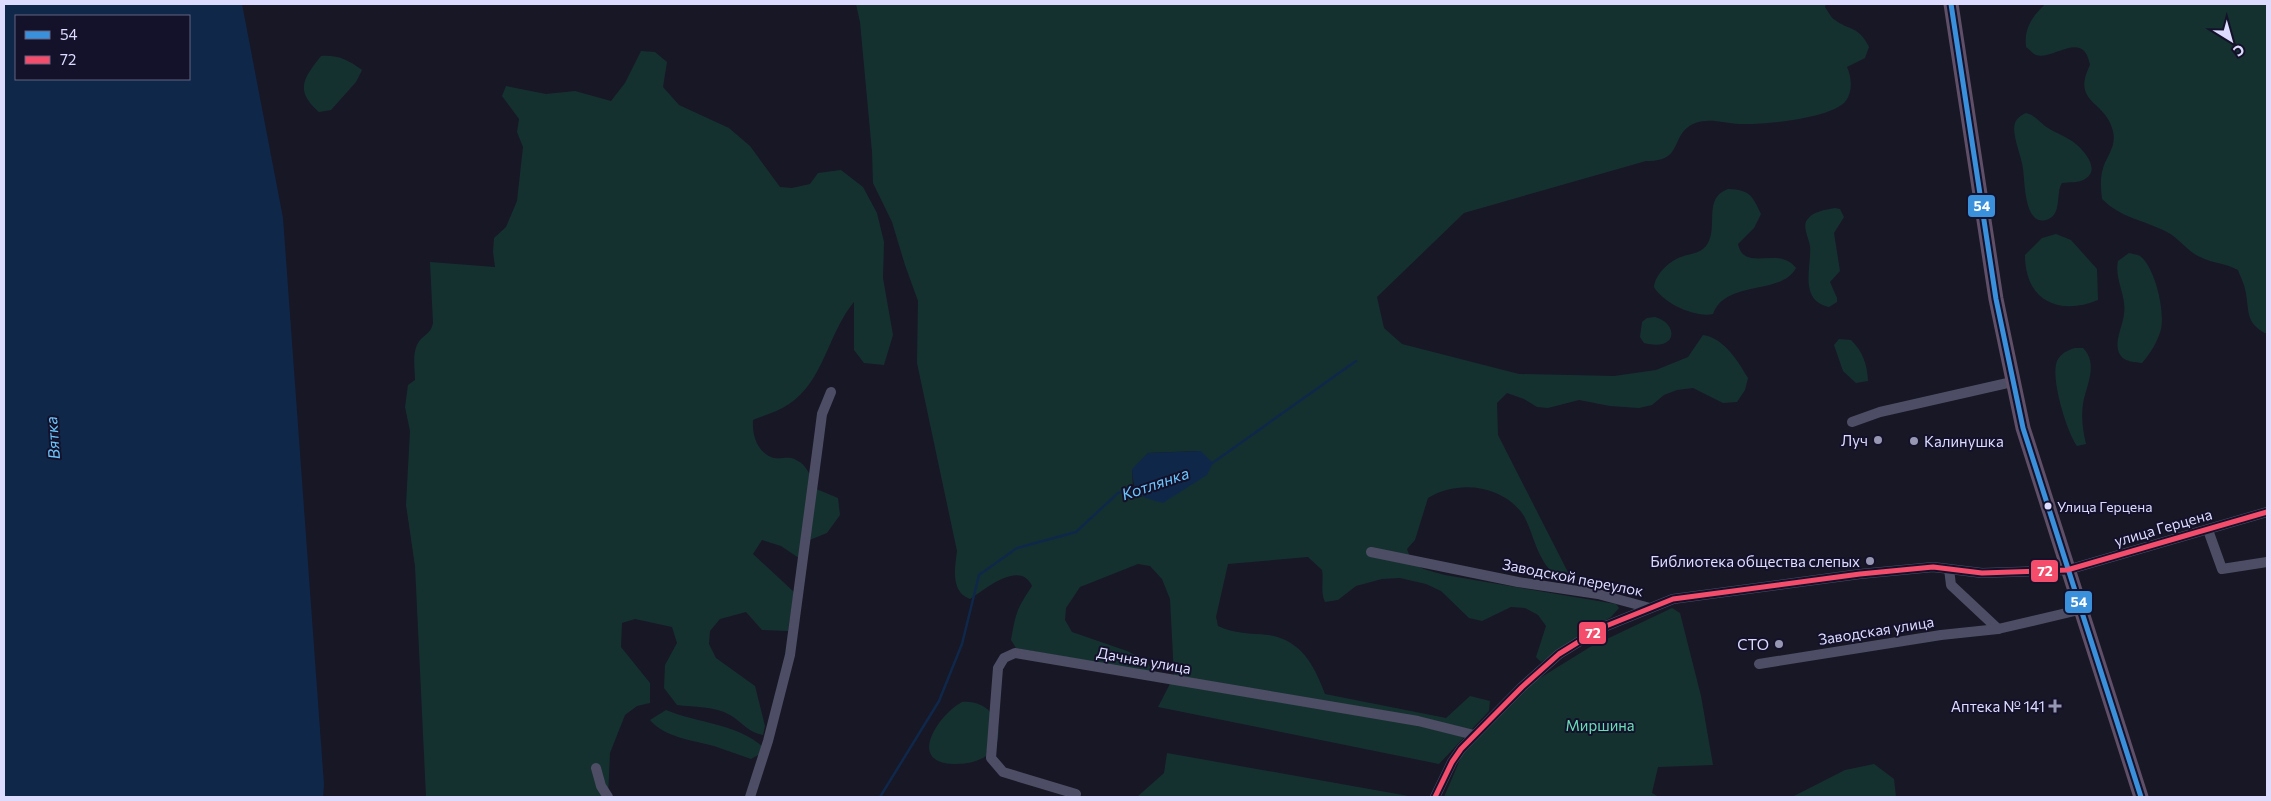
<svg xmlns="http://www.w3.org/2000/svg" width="2271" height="801" viewBox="0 0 2271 801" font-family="Commissioner,sans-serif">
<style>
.green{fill:#15312f;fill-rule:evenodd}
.water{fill:#0f284a;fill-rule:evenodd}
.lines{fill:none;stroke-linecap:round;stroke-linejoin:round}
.stream{stroke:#0f284a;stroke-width:2.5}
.minor{stroke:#4d4d65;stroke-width:10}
.highway{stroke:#5f4f67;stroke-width:15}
.bus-1-casing{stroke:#14112b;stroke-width:9}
.bus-2-casing{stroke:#14112b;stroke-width:9}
.bus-1{stroke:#3a90db;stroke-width:5}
.bus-2{stroke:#f44d6c;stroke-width:5}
.poi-dot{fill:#9897b3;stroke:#14112b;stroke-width:2}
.bus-dot{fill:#dddcff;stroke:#14112b;stroke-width:2}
.labels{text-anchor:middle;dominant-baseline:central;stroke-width:4;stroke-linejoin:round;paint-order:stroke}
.bus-label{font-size:14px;fill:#dddcff;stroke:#14112b;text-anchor:start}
.poi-label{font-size:15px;fill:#dddcff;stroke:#14112b;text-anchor:end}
.street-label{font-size:15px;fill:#dddcff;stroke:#14112b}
.park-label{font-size:15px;fill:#67e0b8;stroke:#14112b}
.water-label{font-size:16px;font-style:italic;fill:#6bc6fd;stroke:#14112b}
.line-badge{stroke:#14112b;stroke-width:2}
.badge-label{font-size:14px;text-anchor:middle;font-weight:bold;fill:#fff}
</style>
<rect width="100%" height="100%" fill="#181725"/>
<!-- green -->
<g class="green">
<path d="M856,4h970l-1,3c3,4 6,11 10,13 15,11 24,6 34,27l-4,11 -18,9c5,11 6,27 -3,36 -18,16 -81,22 -105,21 -14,-1 -32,-7 -46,0 -23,11 -9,38 -47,37l-182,52 -87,84 7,31 18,16 117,30 95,2 42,-6 32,-13 15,-22c21,3 35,26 45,43l-3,12 -8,12 -14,1 -30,-15 -16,2 -13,5 -12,10 -13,3 -29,-2 -31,-6 -31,8 -11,-1 -13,-8 -17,-6 -10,10 1,32 78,153c-13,-11 -21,-8 -32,-26 -9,-14 -12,-31 -20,-46 -20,-31 -66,-37 -96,-18l-13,42 -8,9c7,21 18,20 38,26l171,29 3,4 -8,9 -70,45 -5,-5 10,-31 -8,-11 -13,-7 -14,-1 -29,14 -13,-3 -28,-27 -15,-7 -26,-6 -18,1 -26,7 -18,14 -13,2c-5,-11 -1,-21 -3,-32l-14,-13 -80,7 -12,53 2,9c16,8 32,7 50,9 33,5 46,30 57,59l121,24 24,-22 20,5 -1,10 -50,53 -281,-57 16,-31 -4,-77 -8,-20 -12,-13 -12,-2 -58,23 -14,21 -1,12 7,12 55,19 20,10 6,12 -137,-25 -5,-8c5,-27 5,-30 21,-54 -12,-27 -48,4 -62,13 -20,-7 -15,-32 -13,-48l-40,-188 1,-62 -13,-36 -13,-43 -19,-39 -1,-31 -12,-130zM1201,451l-60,46 -8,-8 -1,-19 16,-17z"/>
<path d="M2045,4h222v330c-23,-11 -17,-24 -22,-45 -1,-6 -5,-13 -7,-19 -13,-7 -27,-7 -40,-14 -12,-6 -19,-18 -31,-24 -23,-12 -46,-14 -65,-33 -1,-9 -2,-18 0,-27 3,-15 15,-24 11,-41 -8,-32 -42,-27 -23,-66 -1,-5 -3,-12 -7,-15 -10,-10 -36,10 -47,5 -3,-1 -7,-6 -10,-8 -2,-19 6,-30 19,-43z"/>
<path d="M641,51l14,1 12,10 -4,25 16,18 50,23 21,18 30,41 12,1 18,-4 8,-11 23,-3 22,17 14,26 7,29 -1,36 10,57 -9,30 -20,-2 -10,-13v-48c-26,31 -30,79 -65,102 -10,7 -24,11 -36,16 -1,13 3,31 18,37 6,3 14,0 20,1 15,4 20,17 23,30l24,10 2,17 -13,18 -20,8 -5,19 -21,-14 -19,-6 -9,14 41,38 -6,39 -26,-1 -16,-18 -26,7 -10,12 -1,13 7,14 39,28 10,40 -2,9c-14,-2 -21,-13 -33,-20 -15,-9 -36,-8 -53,-10l-13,-17 1,-23 12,-22 -5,-16 -37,-8 -13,4 -1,24 29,36v20l-13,3 -12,9 -15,38 -2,44h-182l-11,-231 -9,-61 4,-74 -5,-24 3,-22 7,-5c0,-14 -4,-30 6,-41 6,-6 10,-7 12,-16l-3,-61 65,5 -2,-15 1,-14 12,-11 11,-26 6,-54 -6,-15 2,-13 -17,-23 4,-10 40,8 29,-3 36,10 14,-18z"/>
<path d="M321,56c18,-1 27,4 41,14l-6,12 -25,28 -12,2c-25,-22 -15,-34 2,-56z"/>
<path d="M2026,113c8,2 12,7 19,13 8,6 18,9 27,15 10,7 30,28 13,38 -6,4 -16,3 -23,4 -7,11 1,32 -16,37 -22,6 -21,-39 -23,-51 -1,-12 -12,-35 -8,-46 2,-5 6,-8 11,-10z"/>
<path d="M1728,189c22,1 24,6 33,25l-7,14 -16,16c6,29 41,1 58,24 -15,28 -70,11 -83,46 -18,4 -50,-11 -59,-27 1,-12 15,-26 27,-30 10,-4 21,-3 27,-14 10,-18 -5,-45 20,-54z"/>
<path d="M1835,208l5,1 4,8 -10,16 6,38 -10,11 7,16v4l-8,5c-31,-7 -17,-41 -19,-61 -1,-7 -8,-20 -3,-26 6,-9 18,-10 28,-12z"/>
<path d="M2056,234l15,6 26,29 1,31c-39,16 -73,1 -73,-45l17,-17z"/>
<path d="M2129,253c3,1 7,1 11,3 15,11 25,55 21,73 -3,12 -11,25 -19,34 -6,-1 -17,-1 -21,-7 -9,-12 2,-29 3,-42 3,-18 -10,-35 -6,-53z"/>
<path d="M1655,317c23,6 24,35 -11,26l-4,-6 2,-15 5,-4z"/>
<path d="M1839,339l12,1c12,12 16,24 17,41l-12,2 -13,-12 -9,-26z"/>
<path d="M2075,348h8c16,16 3,38 0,56 -2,14 0,27 3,40l-9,2c-10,-14 -27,-68 -20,-85 4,-8 11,-11 18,-13z"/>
<polygon points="1672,608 1680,613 1701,696 1713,765 1658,767 1652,793 1659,797 1444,797 1462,755 1527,686 1590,647"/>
<path d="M962,702c44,-4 56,63 -8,62 -48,-1 -16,-49 8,-62z"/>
<path d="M666,710c31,13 72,14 97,37l-1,6 -11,6c-12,-4 -25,-9 -37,-13 -21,-6 -49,-8 -64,-26z"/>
<polygon points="1167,753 1414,797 1137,797 1164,773"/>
<polygon points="1874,764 1894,779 1896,797 1792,797 1845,770"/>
</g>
<!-- water -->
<g class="water">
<path d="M4,4h238l41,214 41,567 -1,12h-319zM16,16h173v63h-173z"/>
<path d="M1201,451l12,12 -6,12 -44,28c-25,-7 -29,-7 -31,-34l16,-16z"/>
</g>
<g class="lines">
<!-- stream -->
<g class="stream">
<polyline points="1211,464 1356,361"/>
<polyline points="880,797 939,701 962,644 979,575 1017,548 1076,532 1118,493 1136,487"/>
</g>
<!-- minor -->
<g class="minor">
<polyline points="1852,422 1880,412 2012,382"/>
<polyline points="2208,530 2222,569 2267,562"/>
<polyline points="1371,552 1518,582 1598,594 1650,608"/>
<polyline points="1949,569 1951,585 1998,629"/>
<polyline points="1759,664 1941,635 1998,629 2079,610"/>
<polyline points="596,768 601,786 608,797"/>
<polyline points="1076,794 1003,772 991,758 998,668 1004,658 1015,653 1418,721 1474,735"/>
<polyline points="750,797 768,741 790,655 818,445 822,414 831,392"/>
<polyline points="1435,797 1452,762 1461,749 1522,687 1559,654 1601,628 1673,599 1860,574 1933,567 1982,573 2067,570 2267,512"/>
</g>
<!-- highway -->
<polyline class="highway" points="1951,4 1996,299 2023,428 2141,797"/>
<!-- bus-1 casing -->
<g class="bus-1-casing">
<polyline id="bus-1" points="1951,4 1996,299 2023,428 2141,797"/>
</g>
<!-- bus-2 casing -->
<g class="bus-2-casing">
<polyline id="bus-2" points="1435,797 1452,762 1461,749 1522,687 1559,654 1601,628 1673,599 1860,574 1933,567 1982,573 2067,570 2267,512"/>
</g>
<!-- bus-1 -->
<use href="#bus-1" class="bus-1"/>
<!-- bus-2 -->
<use href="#bus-2" class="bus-2"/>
</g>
<!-- markers -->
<g class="poi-dot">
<circle cx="1878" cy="440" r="5"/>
<circle cx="1914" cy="441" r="5"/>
<circle cx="1870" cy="561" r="5"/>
<circle cx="1779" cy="644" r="5"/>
<path d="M2052.5 698.5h5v5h5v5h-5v5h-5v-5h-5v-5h5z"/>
</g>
<circle class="bus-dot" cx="2048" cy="506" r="4.5"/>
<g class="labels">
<!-- bus labels -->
<g class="bus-label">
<text x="2057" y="506">Улица Герцена</text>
</g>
<!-- poi labels -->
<g class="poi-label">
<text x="1868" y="440">Луч</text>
<text x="1924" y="441" text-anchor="start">Калинушка</text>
<text x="1860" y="561">Библиотека общества слепых</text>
<text x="1769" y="644">СТО</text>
<text x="2045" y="706">Аптека № 141</text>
</g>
<!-- street labels -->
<g class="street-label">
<text transform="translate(2163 527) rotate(-16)">улица Герцена</text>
<text transform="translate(1573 577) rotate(11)">Заводской переулок</text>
<text transform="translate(1876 630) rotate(-9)">Заводская улица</text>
<text transform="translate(1144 660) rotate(10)">Дачная улица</text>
</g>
<!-- park labels -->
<g class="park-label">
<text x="1600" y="725">Миршина</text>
</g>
<!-- water labels -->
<g class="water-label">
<text transform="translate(52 438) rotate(-94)">Вятка</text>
<text transform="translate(1155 483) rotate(-19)">Котлянка</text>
</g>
</g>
<g class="line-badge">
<rect x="1967" y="194" width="29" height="24" rx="5" fill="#3a90db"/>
<rect x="2030" y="559" width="29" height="24" rx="5" fill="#f44d6c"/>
<rect x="2064" y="590" width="29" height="24" rx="5" fill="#3a90db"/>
<rect x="1578" y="621" width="29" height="24" rx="5" fill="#f44d6c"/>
</g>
<g class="badge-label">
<text x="1982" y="211">54</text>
<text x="2045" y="576">72</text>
<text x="2079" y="607">54</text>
<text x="1593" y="638">72</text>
</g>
<!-- border -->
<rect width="2271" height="801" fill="none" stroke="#dddcff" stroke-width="10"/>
<!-- legend -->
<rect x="15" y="15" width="175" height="65" fill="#14112b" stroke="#646280"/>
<rect x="25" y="31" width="25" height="8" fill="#3a90db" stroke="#646280"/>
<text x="60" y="40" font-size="15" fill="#dddcff">54</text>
<rect x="25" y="56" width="25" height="8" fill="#f44d6c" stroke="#646280"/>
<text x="60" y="65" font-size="15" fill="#dddcff">72</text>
<!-- north arrow -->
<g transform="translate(2231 40) rotate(143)" stroke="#14112b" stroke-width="4" paint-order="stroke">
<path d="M0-4L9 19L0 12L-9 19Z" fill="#dddcff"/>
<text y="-8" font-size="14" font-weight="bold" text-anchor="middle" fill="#dddcff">С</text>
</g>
</svg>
